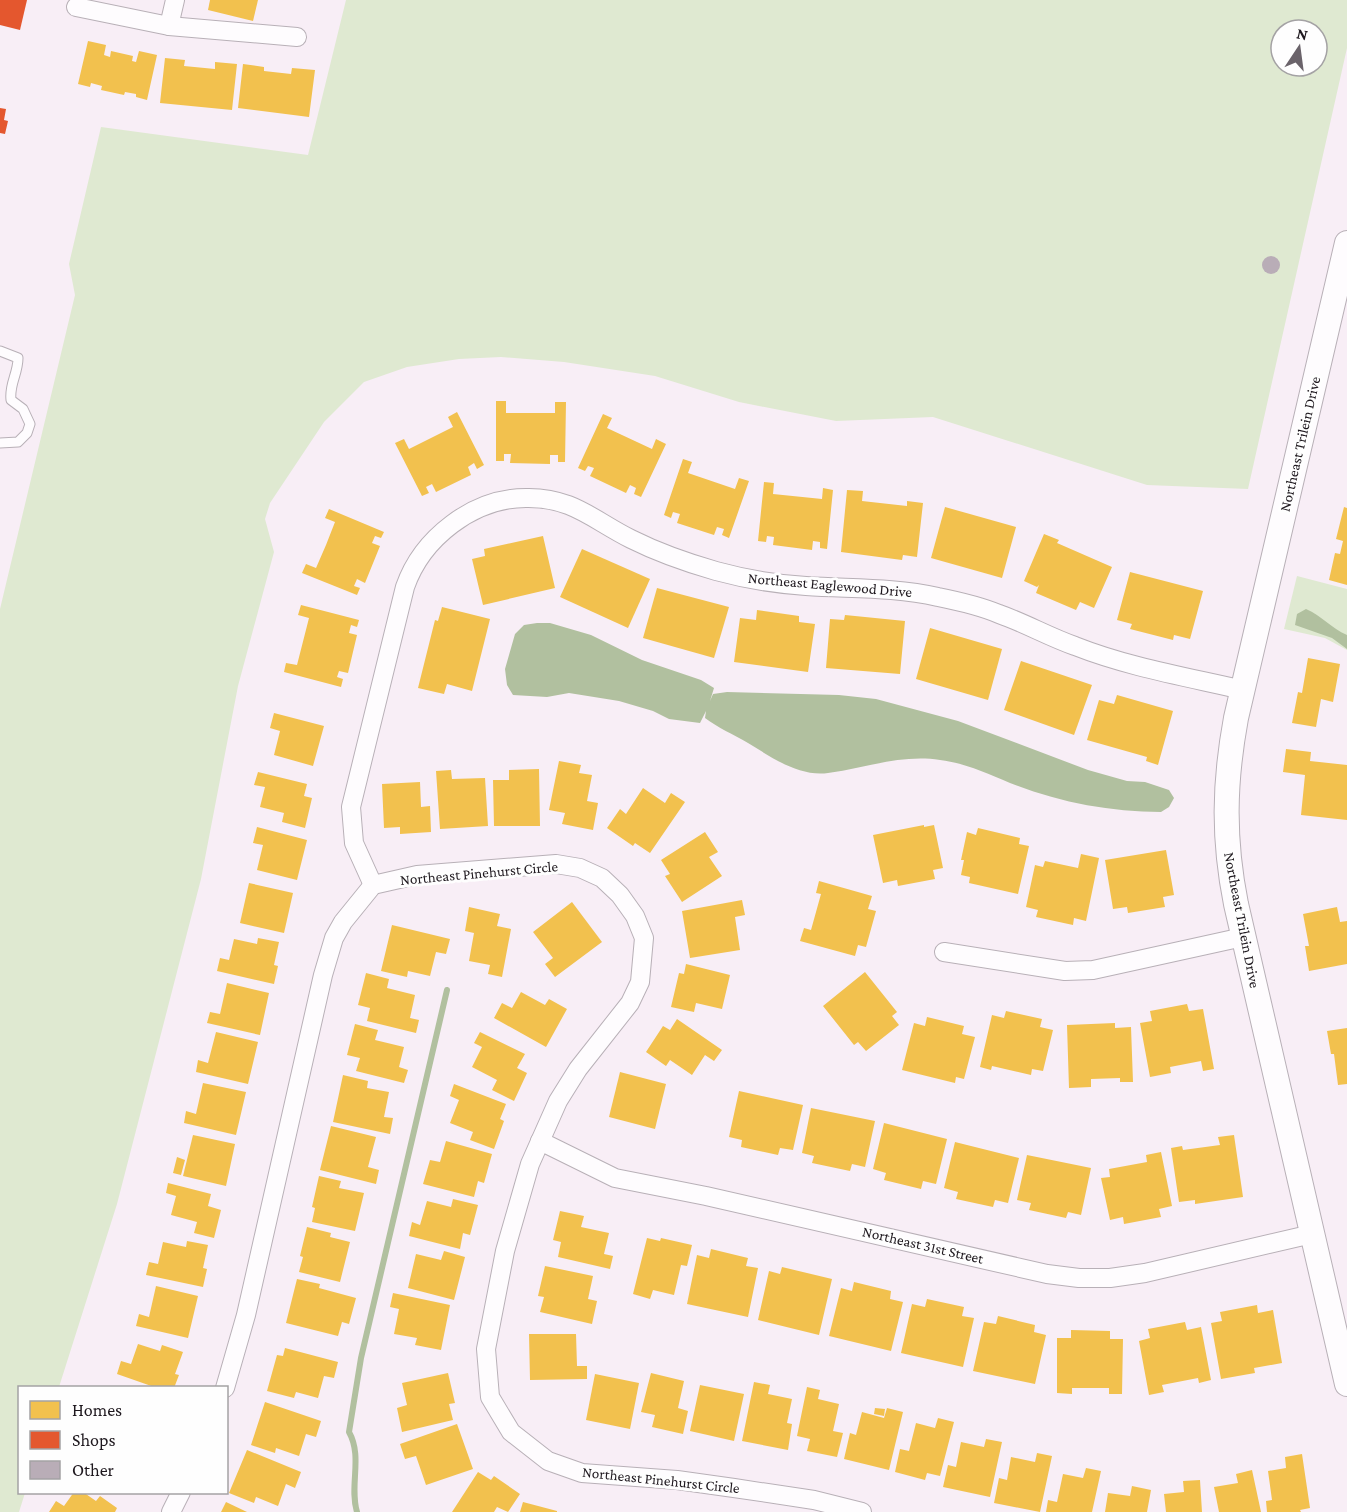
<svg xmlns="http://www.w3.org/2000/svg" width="1347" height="1512" viewBox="0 0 1347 1512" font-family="'Crimson Pro',serif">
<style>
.green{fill:#dfe9d1;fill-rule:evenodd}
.water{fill:#b1c09f}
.homes{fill:#f2c14e}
.shops{fill:#e4572e}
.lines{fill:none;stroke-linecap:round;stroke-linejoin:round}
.stream{stroke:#b1c09f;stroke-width:6}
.building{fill:#b9adb7}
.lane-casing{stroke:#b8b0b7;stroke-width:11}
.street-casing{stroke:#b8b0b7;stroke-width:20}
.secondary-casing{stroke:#b8b0b7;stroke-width:26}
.lane{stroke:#fefcfe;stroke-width:9}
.street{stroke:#fefcfe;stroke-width:18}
.secondary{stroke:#fefcfe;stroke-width:24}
.labels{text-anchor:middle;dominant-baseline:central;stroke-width:6;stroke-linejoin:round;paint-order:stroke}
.street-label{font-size:15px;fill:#1e181e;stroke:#fefefe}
</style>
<rect width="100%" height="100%" fill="#f8eef6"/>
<!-- green -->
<g class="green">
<path d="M346,0h1001v48l-99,441 -101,-4 -214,-68 -97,4 -97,-19 -84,-26 -91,-14 -63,-5 -42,2 -52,8 -43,15 -40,40 -54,81 -5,16 9,33 -36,134 -37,193 -84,325 -58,183 -39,1v104l5,1 -6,19h-19v-903l75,-314 -6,-31 32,-137 207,28zM1281,30h36v36h-36z"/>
<polygon points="1297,576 1347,589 1347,650 1325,638 1284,629"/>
</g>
<!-- water -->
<g class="water">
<path d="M1306,609c16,7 25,19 41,26v14l-15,-11 -37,-13 2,-11z"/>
<path d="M537,623h13l41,12 51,25 59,20 13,8 -4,13 3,-7 14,-2 112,3 37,4 82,22 130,49 39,11 18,1 24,8 5,8 -5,9 -8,5c-52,0 -103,-10 -151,-29 -24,-10 -45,-20 -70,-23 -39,-6 -74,8 -112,13 -29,4 -57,-16 -80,-30 -15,-9 -30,-15 -43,-25l1,-7 -6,12 -31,-4 -16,-8 -34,-10 -50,-8 -22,4 -34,-2 -6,-10 -2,-16 10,-35 9,-9z"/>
</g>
<!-- homes -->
<g class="homes">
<polygon points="210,0 258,0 253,21 208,10"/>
<polygon points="88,41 106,45 104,55 110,57 111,51 133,56 132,61 136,62 139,51 157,55 147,100 136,97 136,94 125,92 124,95 101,90 102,86 91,83 90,87 78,84"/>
<polygon points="165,58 185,60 184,66 215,69 215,62 237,64 232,110 160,103"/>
<polygon points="243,64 264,67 264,71 291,74 292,68 315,70 309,117 238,108"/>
<polygon points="496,401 506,401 506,413 555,413 555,402 566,402 565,462 558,462 558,455 550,455 550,464 510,463 511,454 504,454 504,461 496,461"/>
<polygon points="457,412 484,465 477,469 474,463 468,467 471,475 436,492 432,484 426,487 429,493 422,496 395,443 404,439 409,449 453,427 448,417"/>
<polygon points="603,414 612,418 607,428 652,449 656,439 666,444 641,497 634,494 636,488 630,485 626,493 590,476 594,468 588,466 585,471 578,468"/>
<polygon points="683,459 692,462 688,473 735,489 739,478 749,481 729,538 722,535 724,529 717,527 714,535 677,523 680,514 673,512 671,518 664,515"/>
<polygon points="764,482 774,483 773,494 822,499 823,488 833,490 827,549 820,548 820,542 813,541 812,550 773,545 774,537 767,536 766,542 758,541"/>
<polygon points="847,490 863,491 862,501 907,506 907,501 923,503 917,557 903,555 902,560 841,552"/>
<polygon points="945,507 1016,527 1002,578 931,558"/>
<polygon points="1344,507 1347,508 1347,585 1329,580 1335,553 1340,554 1343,541 1336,539"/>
<polygon points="329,509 384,532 381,538 375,536 372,543 380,546 365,583 357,579 354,586 360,588 357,595 302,573 306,564 316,568 326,545 335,522 325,518"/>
<polygon points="1044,534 1059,540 1057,543 1112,567 1094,608 1080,602 1076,610 1036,593 1039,585 1037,587 1024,581"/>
<polygon points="543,536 555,588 483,605 472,559 485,556 484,549"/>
<polygon points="582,549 650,579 628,628 560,597"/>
<polygon points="1130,572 1203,591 1190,639 1174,635 1173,640 1130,629 1132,624 1117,620"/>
<polygon points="657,588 729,607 714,658 643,638"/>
<polygon points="301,605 359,620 357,627 351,625 349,633 357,635 348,673 339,671 337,677 343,679 341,687 284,672 286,663 297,665 309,618 298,615"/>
<polygon points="442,607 490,619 472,691 447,684 444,694 418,688 435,620 438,621"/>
<polygon points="757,610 799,616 799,622 815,624 808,672 734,662 740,618 756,620"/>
<polygon points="845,615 905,621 900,674 826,668 830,619 844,620"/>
<polygon points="930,628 1002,649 988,700 916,679"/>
<polygon points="1308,658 1340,664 1333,702 1321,699 1316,727 1292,723 1298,692 1302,693"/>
<polygon points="1021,661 1092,685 1074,735 1004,710"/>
<polygon points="1117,695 1173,711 1158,765 1146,761 1147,757 1087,740 1099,700 1114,704"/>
<polygon points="274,713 324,726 313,766 274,755 280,731 270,728"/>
<polygon points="1286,749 1311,752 1310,761 1347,765 1347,820 1301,815 1305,775 1283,772"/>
<polygon points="559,761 581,765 579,773 592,775 587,801 598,803 593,830 562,824 565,813 549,810"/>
<polygon points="539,769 540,826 494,826 493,780 509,780 509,770"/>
<polygon points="451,770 452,779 485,778 488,826 440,829 436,771"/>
<polygon points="258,772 307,784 304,796 312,798 305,828 282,822 284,813 260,807 265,787 254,785"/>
<polygon points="420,782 421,807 430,806 431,832 400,834 400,827 384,828 382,784"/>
<polygon points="643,788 665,803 671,793 685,802 650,853 635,843 633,846 607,828 620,809 626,814"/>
<polygon points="924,825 924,827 934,825 943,868 933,870 935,879 898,886 897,880 883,883 873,835"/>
<polygon points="257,827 307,840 297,880 257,870 263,845 253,843"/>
<polygon points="978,828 1020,838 1019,844 1029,846 1018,894 969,883 970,877 961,875 964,860 961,860 967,832 976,835"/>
<polygon points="705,832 718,852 709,857 722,876 682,902 665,876 670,874 661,860"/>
<polygon points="1166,850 1174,895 1163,897 1165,907 1128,913 1127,907 1113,909 1105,860"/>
<polygon points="1081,854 1099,858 1086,921 1074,918 1073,925 1036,917 1038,910 1026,907 1035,865 1043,867 1045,861 1078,868"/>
<polygon points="819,881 872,896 868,909 876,911 866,947 858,945 855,956 800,941 804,928 811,930 821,894 816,893"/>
<polygon points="249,883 293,893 284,933 240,923"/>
<polygon points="742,900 745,915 735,917 740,950 690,958 682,911"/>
<polygon points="572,902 602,942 555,977 545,964 553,958 533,932"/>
<polygon points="469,907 500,914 497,926 511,929 502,977 488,974 490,965 469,961 474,933 465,931"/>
<polygon points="1337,907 1340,922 1347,921 1347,964 1309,971 1305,946 1309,946 1303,914"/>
<polygon points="392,925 450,939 446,954 436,952 430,976 408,971 407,977 381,971"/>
<polygon points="258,938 279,942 274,965 278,966 274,984 217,971 220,958 229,960 234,939 257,944"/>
<polygon points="686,964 730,975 722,1009 696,1003 694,1012 671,1007 679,973 684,974"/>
<polygon points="865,972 897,1012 892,1016 899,1025 866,1051 858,1042 854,1045 823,1006"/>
<polygon points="366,973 389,979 387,988 415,995 410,1018 419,1020 416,1033 367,1021 370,1008 358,1005"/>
<polygon points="227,983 269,993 260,1035 207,1023 210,1012 220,1014"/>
<polygon points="521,992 545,1005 549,999 567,1009 546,1047 494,1018 502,1003 512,1008"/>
<polygon points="1187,1004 1189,1011 1203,1009 1214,1069 1203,1071 1201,1061 1170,1067 1171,1073 1150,1077 1140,1023 1152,1021 1150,1011"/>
<polygon points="1006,1011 1042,1019 1040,1027 1053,1030 1043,1071 1032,1069 1031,1075 992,1066 991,1070 980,1067 992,1015 1004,1018"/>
<polygon points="927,1017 964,1026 962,1034 975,1037 964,1079 956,1077 955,1083 902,1070 914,1023 925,1026"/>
<polygon points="677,1019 722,1050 714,1061 705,1055 692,1075 670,1060 666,1066 646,1052 663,1026 670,1030"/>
<polygon points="1115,1023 1115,1028 1131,1027 1133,1082 1120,1082 1120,1078 1091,1079 1091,1087 1069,1088 1067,1025"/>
<polygon points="355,1024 378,1030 375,1040 404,1047 399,1067 408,1070 404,1083 356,1071 360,1058 347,1055"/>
<polygon points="1347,1028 1347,1084 1338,1085 1334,1054 1331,1054 1327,1031"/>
<polygon points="216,1032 258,1042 248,1084 196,1072 198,1060 208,1063"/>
<polygon points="480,1032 525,1054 517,1068 527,1073 514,1101 492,1090 497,1080 472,1067 482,1047 474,1043"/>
<polygon points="620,1072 666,1084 655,1129 609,1117"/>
<polygon points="343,1075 368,1081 367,1088 389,1092 384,1117 393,1118 390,1134 333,1122"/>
<polygon points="203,1083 246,1092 236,1135 184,1123 186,1111 196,1114"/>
<polygon points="454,1084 506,1104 500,1119 504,1121 494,1149 470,1140 473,1132 450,1123 459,1100 450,1096"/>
<polygon points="739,1091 803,1105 793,1150 780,1148 778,1155 741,1147 742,1140 729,1137"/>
<polygon points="811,1108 875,1121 865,1167 852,1164 850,1171 812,1163 814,1156 802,1153"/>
<polygon points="884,1123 947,1139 936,1184 923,1181 921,1189 884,1180 886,1173 873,1169"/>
<polygon points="331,1126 376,1137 368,1167 379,1170 376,1184 320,1170"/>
<polygon points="193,1135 235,1144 226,1186 183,1176"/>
<polygon points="1234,1135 1243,1197 1195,1204 1195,1200 1179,1202 1171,1148 1182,1146 1183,1150 1220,1145 1218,1137"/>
<polygon points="446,1141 492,1154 484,1183 478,1181 474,1197 423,1184 430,1160 440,1162"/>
<polygon points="955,1142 1019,1158 1008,1203 995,1200 993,1207 956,1199 958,1192 944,1188"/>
<polygon points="1161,1152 1172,1206 1159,1209 1161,1217 1124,1224 1123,1217 1110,1220 1101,1178 1110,1177 1109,1169 1147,1162 1146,1155"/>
<polygon points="1027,1155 1091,1168 1081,1215 1068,1212 1066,1218 1029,1210 1031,1203 1017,1200"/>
<polygon points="177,1157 185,1160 181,1175 173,1173"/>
<polygon points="319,1176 341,1181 339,1188 364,1193 355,1231 312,1222 315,1208 312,1207"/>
<polygon points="168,1183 211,1194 208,1206 221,1210 214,1238 194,1233 197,1222 171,1215 176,1196 166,1193"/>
<polygon points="453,1199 478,1205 470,1235 463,1233 460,1249 409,1236 412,1222 420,1225 427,1201 451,1207"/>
<polygon points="560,1211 584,1216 581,1227 609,1233 604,1254 613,1256 610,1269 558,1257 561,1242 553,1240"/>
<polygon points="307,1227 331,1233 330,1237 350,1242 340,1282 299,1272 303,1257 300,1256"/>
<polygon points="647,1238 660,1241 661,1238 692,1245 687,1266 681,1265 674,1295 653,1290 650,1299 633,1294"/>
<polygon points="187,1241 208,1245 203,1268 207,1269 203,1287 146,1275 149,1262 158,1264 163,1242 186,1247"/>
<polygon points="711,1249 748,1258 746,1266 758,1268 748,1317 687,1304 697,1255 709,1258"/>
<polygon points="444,1251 465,1257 454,1300 408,1288 416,1254 441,1260"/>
<polygon points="545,1266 593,1276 588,1299 597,1301 592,1324 540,1312 544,1297 538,1296"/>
<polygon points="782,1267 832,1279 819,1335 758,1320 769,1271 780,1274"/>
<polygon points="297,1279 320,1284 319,1288 356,1298 349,1324 342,1322 338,1336 286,1323"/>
<polygon points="854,1282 891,1291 890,1299 903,1302 891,1351 829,1336 841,1288 852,1291"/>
<polygon points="156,1286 198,1296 188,1338 136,1326 139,1314 149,1317"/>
<polygon points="393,1293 450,1305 441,1350 415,1345 417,1338 394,1334 399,1309 390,1307"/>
<polygon points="927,1299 964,1307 962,1316 974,1318 963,1367 901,1353 912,1304 925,1307"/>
<polygon points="1257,1305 1258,1313 1273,1310 1282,1363 1254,1368 1255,1373 1221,1379 1211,1323 1222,1321 1220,1312"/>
<polygon points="998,1316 1035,1325 1034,1332 1046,1335 1035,1384 973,1371 984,1322 996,1324"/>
<polygon points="1185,1322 1187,1330 1201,1327 1211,1380 1199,1383 1198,1378 1162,1385 1164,1392 1149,1395 1139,1341 1150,1338 1148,1329"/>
<polygon points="1071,1330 1110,1331 1110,1339 1123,1339 1122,1394 1109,1394 1109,1388 1072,1388 1072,1394 1057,1393 1057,1338 1071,1338"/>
<polygon points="529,1334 576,1334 577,1366 587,1366 587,1379 530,1380"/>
<polygon points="138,1344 160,1351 162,1345 183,1352 175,1374 179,1375 174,1388 157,1388 117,1374 121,1361 131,1364"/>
<polygon points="285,1348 338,1362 334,1378 324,1376 318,1398 296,1392 294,1398 267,1391 277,1355 283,1356"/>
<polygon points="448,1373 455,1403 449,1404 453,1420 402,1432 397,1408 407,1405 402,1383"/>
<polygon points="651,1373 684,1381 678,1408 688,1411 683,1434 652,1427 655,1415 641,1412"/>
<polygon points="595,1374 639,1383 630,1429 586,1420"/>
<polygon points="754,1382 770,1385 768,1394 792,1399 787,1423 792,1424 788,1450 742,1441"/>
<polygon points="700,1385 744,1394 734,1441 690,1431"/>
<polygon points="807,1387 820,1390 818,1399 839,1404 833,1431 843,1433 837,1457 807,1451 810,1439 797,1436"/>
<polygon points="265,1402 321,1421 316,1437 306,1434 299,1456 276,1448 275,1453 251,1445"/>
<polygon points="875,1408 885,1409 884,1416 874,1414"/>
<polygon points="887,1408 903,1412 889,1470 844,1459 850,1433 856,1435 862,1412 884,1418"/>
<polygon points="938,1418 954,1422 940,1476 927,1473 925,1480 895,1472 900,1449 909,1451 916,1423 935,1428"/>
<polygon points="457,1424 473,1469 426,1485 416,1456 405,1459 400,1444"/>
<polygon points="986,1439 1002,1442 990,1497 943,1487 948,1465 956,1467 961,1442 984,1447"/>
<polygon points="247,1450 301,1472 295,1488 286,1484 278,1506 256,1497 254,1503 229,1493"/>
<polygon points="1037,1453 1052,1456 1040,1512 994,1503 999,1478 1007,1480 1011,1457 1035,1462"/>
<polygon points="1302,1454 1310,1508 1300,1510 1301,1512 1267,1512 1266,1501 1272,1500 1268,1471 1286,1468 1285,1457"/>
<polygon points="1086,1468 1101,1471 1092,1512 1046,1512 1048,1500 1057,1502 1063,1474 1083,1478"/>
<polygon points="1252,1470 1261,1512 1219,1512 1214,1487 1238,1483 1236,1474"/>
<polygon points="478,1472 491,1480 494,1476 520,1494 508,1512 497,1507 494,1512 452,1512"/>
<polygon points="1200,1480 1202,1512 1166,1512 1164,1494 1184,1492 1183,1481"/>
<polygon points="1132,1486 1151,1490 1147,1512 1105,1512 1108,1493 1130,1496"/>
<polygon points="74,1492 83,1492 96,1501 100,1496 117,1508 115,1512 49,1512 56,1501 64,1506"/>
<polygon points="226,1502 247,1512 221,1512"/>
<polygon points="523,1502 557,1511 557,1512 520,1512"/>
</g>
<!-- shops -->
<g class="shops">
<polygon points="0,0 27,0 20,30 0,25"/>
<polygon points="0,108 6,109 4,120 8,121 5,134 0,133"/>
</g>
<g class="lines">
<!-- stream -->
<path class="stream" d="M357,1512c-8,-26 6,-55 -8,-80l12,-74 86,-368"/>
</g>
<!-- building -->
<circle class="building" cx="1271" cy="265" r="9"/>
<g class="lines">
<!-- lane casing -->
<g class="lane-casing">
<path id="lane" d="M0,351l18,7c0,16 -9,26 -7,42l12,9 7,15 -3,9 -9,9 -18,1"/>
</g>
<!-- street casing -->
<g class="street-casing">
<g id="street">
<polyline points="76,7 169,26 297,37"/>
<polyline points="169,26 175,0"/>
<path d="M373,885l-19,-42 -3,-36 54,-220c17,-49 68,-89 121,-89 46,-1 67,22 105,41 26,13 57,24 85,32 29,8 60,13 90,15 45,3 88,1 132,11 20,4 42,9 61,17 26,9 50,23 76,32 53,21 112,31 168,44"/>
<polyline points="944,952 1065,971 1093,970 1243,937"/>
<polyline points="540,1141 615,1178 706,1196 1047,1274 1079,1278 1110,1278 1145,1273 1312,1234"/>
<polyline points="225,1388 246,1315 323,975 334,938 343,922 373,885 417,875 556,864 580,868 602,878 620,895 635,916 644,938 640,982 630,1003 578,1069 558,1101 530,1164 505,1251 486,1349 490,1397 511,1432 548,1461 582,1473 677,1480 734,1488 814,1500 862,1512"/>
<polyline points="171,1512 181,1492"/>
</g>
</g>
<!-- secondary casing -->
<g class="secondary-casing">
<path id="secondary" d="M1347,243l-111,475c-12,65 -13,121 0,186l111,480"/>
</g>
<!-- lane -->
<use href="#lane" class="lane"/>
<!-- street -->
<use href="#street" class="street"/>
<!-- secondary -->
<use href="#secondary" class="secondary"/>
</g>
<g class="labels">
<!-- street labels -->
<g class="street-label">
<text transform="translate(1300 444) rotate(-77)">Northeast Trilein Drive</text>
<text transform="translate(830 585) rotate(5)">Northeast Eaglewood Drive</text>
<text transform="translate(479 873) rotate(-5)">Northeast Pinehurst Circle</text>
<text transform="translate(1242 920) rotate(79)">Northeast Trilein Drive</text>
<text transform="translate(923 1245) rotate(13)">Northeast 31st Street</text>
<text transform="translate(661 1480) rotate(6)">Northeast Pinehurst Circle</text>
</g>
</g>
<!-- legend -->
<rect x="18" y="1386" width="210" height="108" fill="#fefefe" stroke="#a4a2a4" stroke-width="1.5"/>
<rect x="30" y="1401" width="30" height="18" fill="#f2c14e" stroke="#a4a2a4" stroke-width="1.5"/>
<text x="72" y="1416" font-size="18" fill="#1e181e">Homes</text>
<rect x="30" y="1431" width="30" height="18" fill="#e4572e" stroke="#a4a2a4" stroke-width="1.5"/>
<text x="72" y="1446" font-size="18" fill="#1e181e">Shops</text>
<rect x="30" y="1461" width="30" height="18" fill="#b9adb7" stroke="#a4a2a4" stroke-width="1.5"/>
<text x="72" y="1476" font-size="18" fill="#1e181e">Other</text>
<!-- north arrow -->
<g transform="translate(1299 48) rotate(13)"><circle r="28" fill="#fefefe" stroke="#a4a2a4" stroke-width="1.5"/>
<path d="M0-4.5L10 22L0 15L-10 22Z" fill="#6a636a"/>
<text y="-9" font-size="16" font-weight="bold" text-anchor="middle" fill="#1e181e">N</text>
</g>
</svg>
